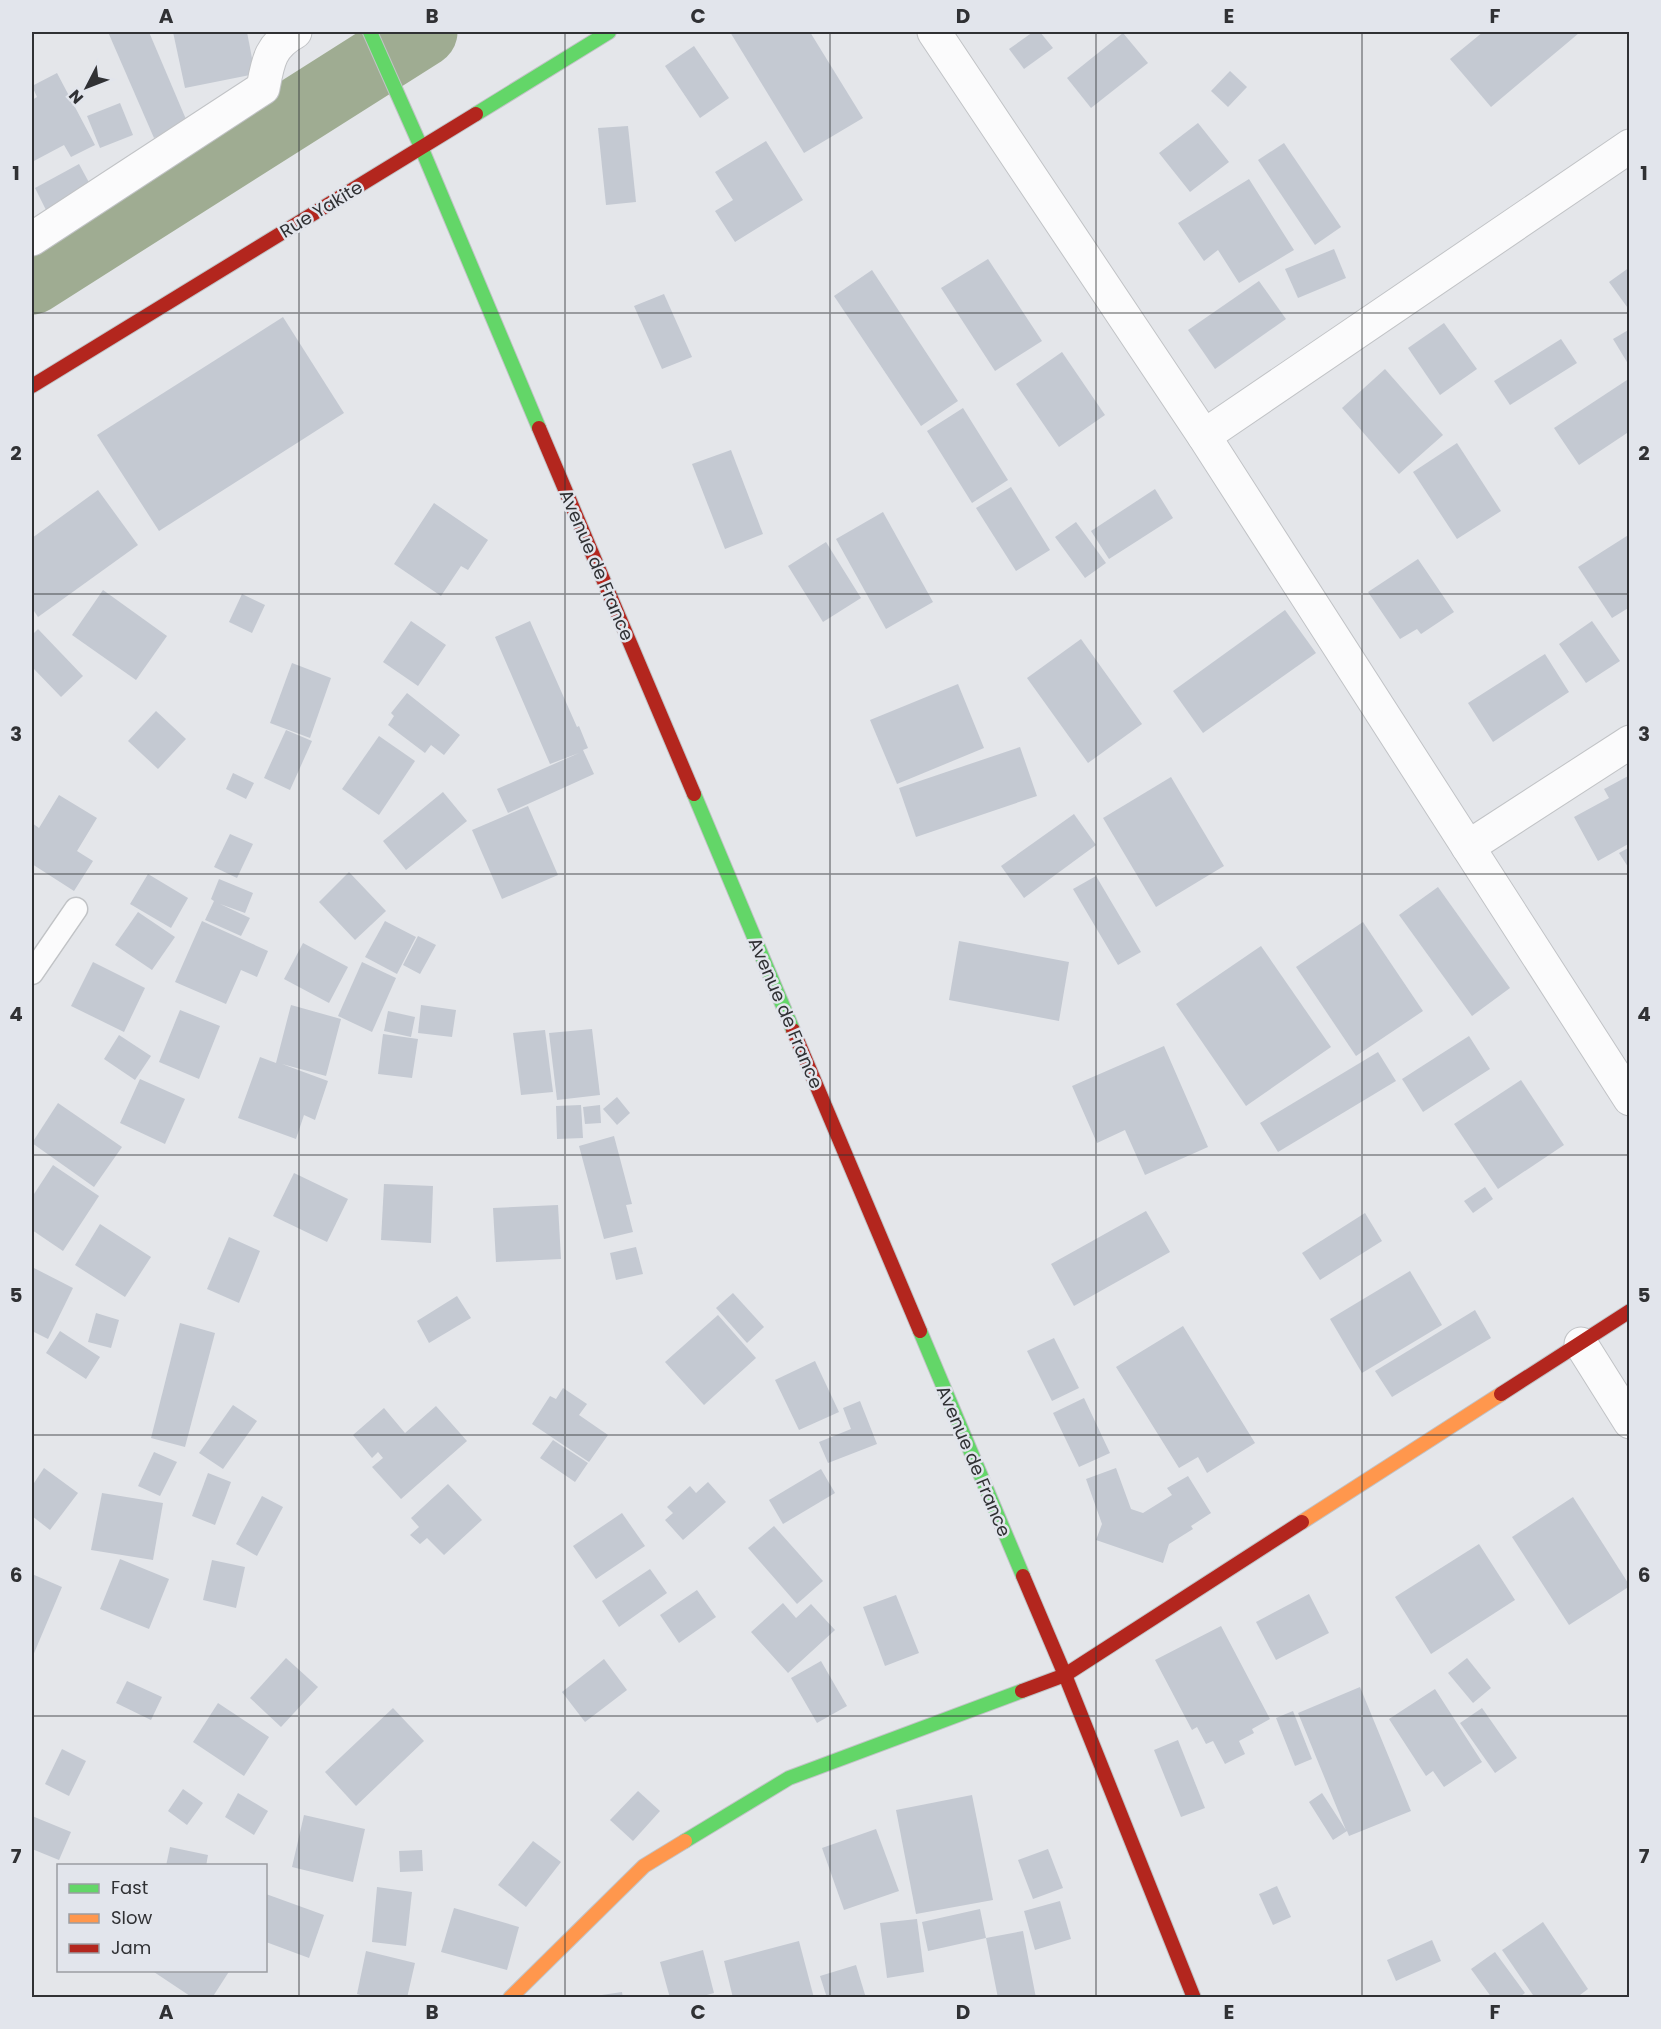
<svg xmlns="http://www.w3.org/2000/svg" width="1661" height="2029" viewBox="0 0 1661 2029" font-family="Poppins,sans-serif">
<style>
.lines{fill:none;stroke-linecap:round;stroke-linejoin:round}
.river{stroke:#9fac92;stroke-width:69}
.building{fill:#c4c9d2}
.lane-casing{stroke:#c1c3c6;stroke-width:25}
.street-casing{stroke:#c1c3c6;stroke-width:35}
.fast-casing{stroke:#c1c3c6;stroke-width:16}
.slow-casing{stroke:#c1c3c6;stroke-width:16}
.jam-casing{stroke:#c1c3c6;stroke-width:16}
.lane{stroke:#fbfbfc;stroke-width:22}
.street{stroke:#fbfbfc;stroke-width:33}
.fast{stroke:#63d668;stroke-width:14}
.slow{stroke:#ff974d;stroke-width:14}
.jam{stroke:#b3261e;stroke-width:14}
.grid{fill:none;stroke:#303134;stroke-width:1.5;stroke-opacity:0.55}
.labels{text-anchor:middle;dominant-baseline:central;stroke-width:5;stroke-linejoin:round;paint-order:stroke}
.street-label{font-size:18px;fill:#303134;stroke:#e2e5ec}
.neatline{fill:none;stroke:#303134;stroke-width:2}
.grid-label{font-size:20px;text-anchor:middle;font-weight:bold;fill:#303134}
</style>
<rect width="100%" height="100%" fill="#e4e6ea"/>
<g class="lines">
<!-- river -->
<polyline class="river" points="32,280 423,32"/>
</g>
<!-- building -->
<g class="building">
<polygon points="108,32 149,32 188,124 154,138"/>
<polygon points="173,32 247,32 255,74 185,88"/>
<polygon points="730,32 810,32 863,118 804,153"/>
<polygon points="1033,32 1040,32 1053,48 1024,69 1009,49"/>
<polygon points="1483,32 1578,32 1579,33 1491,107 1450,59"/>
<polygon points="1123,33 1148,63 1091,108 1067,78"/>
<polygon points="694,46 729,98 700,118 665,66"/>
<polygon points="1230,71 1247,87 1228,107 1211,91"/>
<polygon points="57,73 95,145 71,157 64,145 32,162 32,100 37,97 32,86"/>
<polygon points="120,103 133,135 100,148 87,116"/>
<polygon points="1198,123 1229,162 1190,192 1159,153"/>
<polygon points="628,126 636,202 606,205 598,128"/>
<polygon points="766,141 803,200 735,242 715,211 733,200 715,172"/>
<polygon points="1284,143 1341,227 1315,245 1258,160"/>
<polygon points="79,164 92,188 47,212 35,188"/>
<polygon points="1249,179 1294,250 1239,283 1218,250 1204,261 1178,223"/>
<polygon points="1334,249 1346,278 1298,298 1285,269"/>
<polygon points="988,259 1042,341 995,371 941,288"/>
<polygon points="1630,267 1630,311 1609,282"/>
<polygon points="872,270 958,401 921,426 834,296"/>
<polygon points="1259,281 1286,319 1215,369 1188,330"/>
<polygon points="664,294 692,357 662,369 634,306"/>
<polygon points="283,317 344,413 159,531 97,435"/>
<polygon points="1444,323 1477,369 1440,395 1408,348"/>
<polygon points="1630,329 1630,367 1613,339"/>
<polygon points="1561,339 1577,363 1510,405 1494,381"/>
<polygon points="1062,352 1105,415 1059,447 1016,384"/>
<polygon points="1385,369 1443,435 1399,474 1342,408"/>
<polygon points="1630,378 1630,431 1579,465 1554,428"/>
<polygon points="963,408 1008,480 972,503 927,431"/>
<polygon points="1457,443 1501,511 1457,539 1413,472"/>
<polygon points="731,450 763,534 725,549 692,464"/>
<polygon points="1011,487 1050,550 1016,571 976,508"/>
<polygon points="1155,489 1173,518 1109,559 1091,531"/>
<polygon points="98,490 138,545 38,617 32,608 32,538"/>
<polygon points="434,503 488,540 468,570 461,566 441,596 394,564"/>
<polygon points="883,512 933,602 886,629 836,539"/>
<polygon points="1076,522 1106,563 1085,578 1055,537"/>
<polygon points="1630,534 1630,607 1612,618 1578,567"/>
<polygon points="826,542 861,598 823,622 788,566"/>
<polygon points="1418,559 1454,612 1421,634 1417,629 1400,639 1368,592"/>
<polygon points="103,590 167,636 136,680 72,635"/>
<polygon points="242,594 265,605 252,633 229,622"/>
<polygon points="1285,610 1316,653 1203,733 1173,691"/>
<polygon points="411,621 446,645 418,686 383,662"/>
<polygon points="530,621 577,727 579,726 588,748 583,750 594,774 508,813 497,789 579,753 550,764 495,637"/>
<polygon points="1592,621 1620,661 1586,683 1559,644"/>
<polygon points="38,629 83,676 61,697 32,667 32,635"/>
<polygon points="1081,639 1142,724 1088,763 1027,678"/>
<polygon points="1545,654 1569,692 1493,742 1468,703"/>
<polygon points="292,663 331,678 310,738 270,723"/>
<polygon points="958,684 984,748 897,784 870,720"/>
<polygon points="407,693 460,735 444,755 431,745 425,753 388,725 394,716 391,713"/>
<polygon points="156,711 186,739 158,769 128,741"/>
<polygon points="286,730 312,741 290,790 264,778"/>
<polygon points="379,736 415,761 379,815 342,789"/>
<polygon points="1020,747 1037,796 916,837 899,788"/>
<polygon points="233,773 254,783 246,799 226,789"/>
<polygon points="1630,775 1630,843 1598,861 1574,817 1609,798 1604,789"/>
<polygon points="1171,777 1224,866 1156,907 1103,818"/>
<polygon points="443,792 467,821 406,870 383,841"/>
<polygon points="59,795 97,818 77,851 93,861 74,891 32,864 32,823 39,828"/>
<polygon points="528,806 558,875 502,899 472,830"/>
<polygon points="1074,814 1096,845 1024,898 1001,866"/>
<polygon points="230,834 253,844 237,878 214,867"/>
<polygon points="1630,847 1630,870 1619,853"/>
<polygon points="349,872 386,911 355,940 319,902"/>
<polygon points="148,874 188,898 171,928 130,904"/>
<polygon points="1096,876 1141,952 1118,965 1073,889"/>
<polygon points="219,879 253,893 245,913 220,904 250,918 241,936 205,920 214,901 211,899"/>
<polygon points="1438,887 1510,988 1472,1016 1399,915"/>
<polygon points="138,912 175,937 152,970 115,945"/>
<polygon points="202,921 268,951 257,977 241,970 226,1004 175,982"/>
<polygon points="385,921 416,937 397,974 365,957"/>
<polygon points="1363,922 1423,1011 1356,1056 1296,967"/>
<polygon points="418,936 436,945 420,974 403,965"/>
<polygon points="959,941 1069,962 1059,1021 949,1000"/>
<polygon points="303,943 348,967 329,1003 284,979"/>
<polygon points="1261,946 1331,1047 1246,1106 1176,1004"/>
<polygon points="93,962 145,988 124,1032 71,1006"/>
<polygon points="362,962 396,978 372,1032 338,1016"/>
<polygon points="291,1005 341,1019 326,1076 282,1064 328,1081 315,1120 304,1115 296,1139 238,1118 260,1057 276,1063"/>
<polygon points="421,1005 456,1010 452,1037 418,1033"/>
<polygon points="180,1010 220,1026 199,1079 159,1062"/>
<polygon points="388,1011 415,1017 411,1037 384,1031"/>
<polygon points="592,1029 600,1095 557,1100 549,1033"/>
<polygon points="545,1030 553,1092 521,1095 513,1033"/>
<polygon points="383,1034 418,1039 412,1078 378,1074"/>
<polygon points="119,1035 151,1056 135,1080 104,1059"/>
<polygon points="1469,1036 1490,1069 1423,1112 1402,1079"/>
<polygon points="1164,1046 1208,1147 1145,1175 1125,1130 1097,1143 1072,1086"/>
<polygon points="1378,1052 1396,1081 1278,1152 1260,1123"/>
<polygon points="140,1079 185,1099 165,1144 120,1123"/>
<polygon points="1521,1080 1564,1145 1498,1189 1454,1124"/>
<polygon points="617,1097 630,1113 617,1125 603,1109"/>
<polygon points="58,1103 122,1147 94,1187 32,1143"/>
<polygon points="581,1105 583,1138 557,1139 556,1106"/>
<polygon points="600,1105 601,1123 585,1124 583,1107"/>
<polygon points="614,1136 632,1204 626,1205 633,1232 604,1239 579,1146"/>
<polygon points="53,1165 99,1196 63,1251 32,1230 32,1197"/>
<polygon points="294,1173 348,1199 327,1242 273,1216"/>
<polygon points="384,1184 433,1186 431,1243 381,1240"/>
<polygon points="1485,1187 1493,1199 1473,1213 1464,1201"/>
<polygon points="558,1205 561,1259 496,1262 493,1208"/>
<polygon points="1146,1211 1170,1252 1074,1306 1051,1264"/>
<polygon points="1365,1213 1382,1241 1320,1280 1302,1253"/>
<polygon points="100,1224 151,1257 125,1297 75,1265"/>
<polygon points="229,1237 260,1251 239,1303 207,1289"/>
<polygon points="636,1247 643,1274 616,1280 610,1253"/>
<polygon points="32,1267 73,1288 48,1339 32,1331"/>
<polygon points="1410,1271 1442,1325 1362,1373 1330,1319"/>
<polygon points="733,1293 764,1327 747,1343 716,1308"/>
<polygon points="457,1296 471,1318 429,1343 417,1321"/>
<polygon points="1475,1310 1491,1338 1392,1397 1375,1371"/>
<polygon points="96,1313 119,1320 111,1348 88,1342"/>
<polygon points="718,1315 756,1358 704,1405 665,1362"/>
<polygon points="180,1323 215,1333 185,1447 151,1438"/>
<polygon points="1183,1326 1255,1443 1207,1473 1198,1457 1179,1468 1116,1367"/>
<polygon points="60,1331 100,1357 86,1379 46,1353"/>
<polygon points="1054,1338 1079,1388 1052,1401 1027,1351"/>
<polygon points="815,1361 839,1412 799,1430 775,1380"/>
<polygon points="563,1388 587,1404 579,1415 608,1435 589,1462 532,1424 550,1396 556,1399"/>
<polygon points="1084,1398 1110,1453 1079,1467 1053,1413"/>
<polygon points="860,1401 877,1444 828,1463 819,1442 851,1429 843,1408"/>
<polygon points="233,1405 257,1421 223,1469 199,1453"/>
<polygon points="436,1406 467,1441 401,1499 372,1467 383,1458 378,1452 372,1458 353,1435 384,1408 405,1433"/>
<polygon points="553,1440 588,1463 575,1482 540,1458"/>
<polygon points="154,1452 177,1462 160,1496 138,1486"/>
<polygon points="44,1468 78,1493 50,1530 32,1516 32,1486"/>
<polygon points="1116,1468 1131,1509 1143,1513 1172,1495 1167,1488 1188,1476 1211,1513 1191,1526 1193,1529 1169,1544 1163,1563 1096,1540 1102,1524 1086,1479"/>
<polygon points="821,1469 835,1493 783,1524 769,1500"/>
<polygon points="208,1473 231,1482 215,1525 192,1516"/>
<polygon points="708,1482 726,1502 683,1540 665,1520 673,1513 667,1507 690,1486 696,1493"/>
<polygon points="448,1484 482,1520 444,1555 427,1538 420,1544 410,1535 419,1527 411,1518"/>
<polygon points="102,1493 163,1503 153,1560 91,1550"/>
<polygon points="262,1496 283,1507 257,1556 236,1544"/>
<polygon points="1573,1497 1630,1586 1569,1625 1512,1537"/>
<polygon points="622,1513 645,1546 596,1579 573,1546"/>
<polygon points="774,1526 823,1581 797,1604 748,1548"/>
<polygon points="1479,1544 1515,1600 1431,1654 1395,1597"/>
<polygon points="120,1559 169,1579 149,1629 100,1609"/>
<polygon points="212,1560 245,1567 236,1608 203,1600"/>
<polygon points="650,1569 667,1593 619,1627 602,1601"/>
<polygon points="32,1574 62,1587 32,1658"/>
<polygon points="697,1590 716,1617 679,1643 660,1615"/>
<polygon points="1309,1594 1329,1633 1276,1660 1256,1622"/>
<polygon points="896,1595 919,1653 885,1666 863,1607"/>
<polygon points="783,1603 796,1618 811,1604 835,1630 788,1673 751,1632"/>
<polygon points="1221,1626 1270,1719 1252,1729 1254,1733 1239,1741 1245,1754 1225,1764 1213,1741 1206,1744 1197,1727 1192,1730 1155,1660"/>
<polygon points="286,1658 318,1687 281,1727 250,1698"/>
<polygon points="1467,1658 1491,1688 1473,1703 1448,1673"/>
<polygon points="604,1659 627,1690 585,1722 562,1692"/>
<polygon points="821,1661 847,1706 817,1723 791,1678"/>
<polygon points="127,1681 162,1697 151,1720 116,1703"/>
<polygon points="1360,1687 1411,1811 1349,1836 1347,1831 1333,1840 1309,1802 1322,1793 1346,1830 1298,1713"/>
<polygon points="1435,1689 1482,1762 1444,1787 1433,1771 1426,1776 1389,1719"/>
<polygon points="218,1703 269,1737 244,1776 193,1742"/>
<polygon points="393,1708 424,1741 356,1806 325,1772"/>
<polygon points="1482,1708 1517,1758 1495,1773 1460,1723"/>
<polygon points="1293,1711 1312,1759 1295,1766 1276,1718"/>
<polygon points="1178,1740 1205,1808 1181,1817 1154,1750"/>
<polygon points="62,1749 86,1761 69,1796 45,1784"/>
<polygon points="183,1789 203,1803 187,1825 168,1811"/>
<polygon points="638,1791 660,1811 633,1841 610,1820"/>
<polygon points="238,1793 268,1811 254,1835 225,1817"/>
<polygon points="972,1795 993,1900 916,1914 896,1810"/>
<polygon points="304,1815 365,1829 353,1882 292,1867"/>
<polygon points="32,1816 71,1832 59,1860 32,1849"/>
<polygon points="876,1829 899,1891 844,1910 822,1848"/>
<polygon points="533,1841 561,1862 526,1907 498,1885"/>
<polygon points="170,1847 208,1855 206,1866 166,1866"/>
<polygon points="1048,1849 1063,1888 1033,1899 1018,1860"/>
<polygon points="422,1850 423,1871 400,1872 399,1851"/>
<polygon points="1277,1886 1291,1917 1273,1925 1259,1894"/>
<polygon points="377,1887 412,1892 406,1946 372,1942"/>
<polygon points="266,1894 324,1915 309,1958 266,1942"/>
<polygon points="1060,1901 1071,1939 1035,1950 1024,1911"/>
<polygon points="454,1908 519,1927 507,1970 441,1952"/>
<polygon points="980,1909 986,1938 1023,1931 1036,1998 998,1998 986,1938 928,1951 922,1922"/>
<polygon points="917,1919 924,1972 887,1978 880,1923"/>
<polygon points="1543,1922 1588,1989 1576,1998 1535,1998 1502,1950"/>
<polygon points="1432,1940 1441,1961 1396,1981 1387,1960"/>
<polygon points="799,1941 814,1998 733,1998 724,1961"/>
<polygon points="703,1950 714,1993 696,1998 670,1998 660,1962"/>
<polygon points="366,1951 415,1963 407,1998 371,1998 357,1994"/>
<polygon points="1495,1952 1525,1993 1518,1998 1492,1998 1471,1969"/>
<polygon points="856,1965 866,1998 827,1998 820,1976"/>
<polygon points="151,1970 230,1970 212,1998 193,1998"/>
<polygon points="622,1992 623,1998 595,1998 595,1996"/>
</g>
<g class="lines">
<!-- lane casing -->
<g class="lane-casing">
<polyline id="lane" points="32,973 76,909"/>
</g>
<!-- street casing -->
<g class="street-casing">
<g id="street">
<polyline points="934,32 1204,436 1630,1099"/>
<path d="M32,239l231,-151c5,-27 7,-42 32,-56"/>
<polyline points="1204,436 1630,146"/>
<polyline points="1468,847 1630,742"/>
<polyline points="1581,1344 1630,1422"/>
</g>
</g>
<!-- fast casing -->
<g class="fast-casing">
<g id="fast">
<polyline points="370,32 421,147 539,428"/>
<polyline points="476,114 609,32"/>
<polyline points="694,794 793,1030"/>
<polyline points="920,1331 1023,1576"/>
<polyline points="685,1841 789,1778 1022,1691"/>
</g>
</g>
<!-- slow casing -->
<g class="slow-casing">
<g id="slow">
<polyline points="1302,1522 1501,1394"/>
<polyline points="510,1998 644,1866 685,1841"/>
</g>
</g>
<!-- jam casing -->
<g class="jam-casing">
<g id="jam">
<polyline points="32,386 476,114"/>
<polyline points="539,428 694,794"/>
<polyline points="793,1030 920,1331"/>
<polyline points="1501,1394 1630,1311"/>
<polyline points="1023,1576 1065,1675 1194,1998"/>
<polyline points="1022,1691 1065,1675 1302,1522"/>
</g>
</g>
<!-- lane -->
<use href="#lane" class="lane"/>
<!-- street -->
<use href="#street" class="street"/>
<!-- fast -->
<use href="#fast" class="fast"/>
<!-- slow -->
<use href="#slow" class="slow"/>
<!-- jam -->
<use href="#jam" class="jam"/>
</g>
<!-- grid -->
<path class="grid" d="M299,32v1966M565,32v1966M830,32v1966M1096,32v1966M1362,32v1966M32,313h1598M32,594h1598M32,874h1598M32,1155h1598M32,1435h1598M32,1716h1598"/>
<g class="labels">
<!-- street labels -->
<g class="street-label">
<text transform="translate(321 209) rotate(-31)">Rue Yakite</text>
<text transform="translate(597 565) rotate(67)">Avenue de France</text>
<text transform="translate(786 1013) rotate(67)">Avenue de France</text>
<text transform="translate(974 1461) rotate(67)">Avenue de France</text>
</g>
</g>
<!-- border -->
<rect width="1661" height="2029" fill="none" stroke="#e2e5ec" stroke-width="66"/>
<!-- legend -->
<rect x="57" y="1864" width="210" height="108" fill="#e2e5ec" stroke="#9b9da2" stroke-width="1.5"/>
<rect x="69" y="1884" width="30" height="9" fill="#63d668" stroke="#9b9da2" stroke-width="1.5"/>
<text x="111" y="1894" font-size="18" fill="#303134">Fast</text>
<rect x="69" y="1914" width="30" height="9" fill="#ff974d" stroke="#9b9da2" stroke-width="1.5"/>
<text x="111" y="1924" font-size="18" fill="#303134">Slow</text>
<rect x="69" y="1944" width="30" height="9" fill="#b3261e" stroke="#9b9da2" stroke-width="1.5"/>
<text x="111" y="1954" font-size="18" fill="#303134">Jam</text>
<!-- north arrow -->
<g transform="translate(87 87) rotate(228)" stroke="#e2e5ec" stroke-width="4.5" paint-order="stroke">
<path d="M0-4.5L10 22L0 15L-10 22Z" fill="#303134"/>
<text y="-9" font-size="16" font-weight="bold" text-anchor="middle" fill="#303134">N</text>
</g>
<rect x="33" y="33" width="1595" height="1963" class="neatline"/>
<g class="grid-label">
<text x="166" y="23">A</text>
<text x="432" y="23">B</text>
<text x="698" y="23">C</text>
<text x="963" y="23">D</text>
<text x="1229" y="23">E</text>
<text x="1495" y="23">F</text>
<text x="16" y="180">1</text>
<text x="1644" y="180">1</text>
<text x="16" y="460">2</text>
<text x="1644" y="460">2</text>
<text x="16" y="741">3</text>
<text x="1644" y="741">3</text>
<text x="16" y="1021">4</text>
<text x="1644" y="1021">4</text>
<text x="16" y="1302">5</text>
<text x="1644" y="1302">5</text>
<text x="16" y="1582">6</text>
<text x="1644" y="1582">6</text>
<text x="16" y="1863">7</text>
<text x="1644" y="1863">7</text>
<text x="166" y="2019">A</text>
<text x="432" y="2019">B</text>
<text x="698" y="2019">C</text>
<text x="963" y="2019">D</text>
<text x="1229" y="2019">E</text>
<text x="1495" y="2019">F</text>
</g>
</svg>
